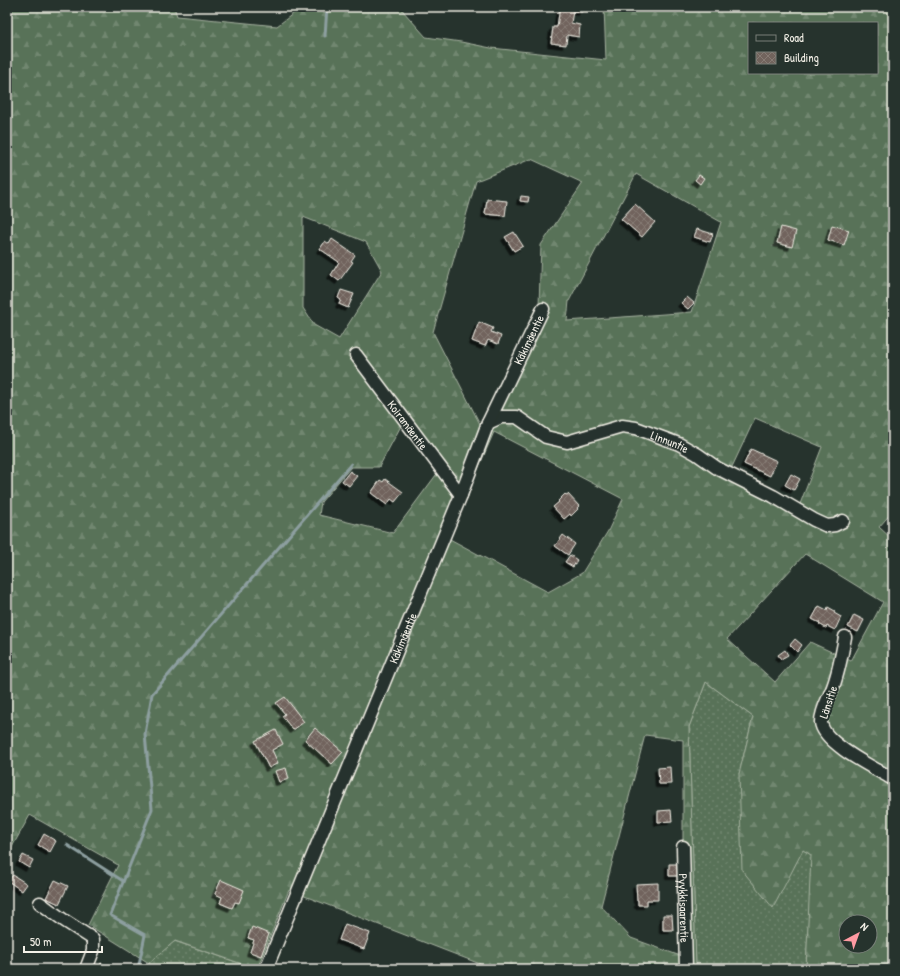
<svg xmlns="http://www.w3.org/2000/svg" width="900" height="976" viewBox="0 0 900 976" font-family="'Patrick Hand',sans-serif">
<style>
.grass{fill:url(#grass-dots);stroke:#a6b2a0}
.forest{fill:url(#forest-firs);stroke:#a6b2a0;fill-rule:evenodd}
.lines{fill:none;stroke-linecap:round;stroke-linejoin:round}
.stream{stroke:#8d9fa0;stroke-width:3}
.building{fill:url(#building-cross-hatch);stroke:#f4f1e8;filter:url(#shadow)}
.street-casing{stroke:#f4f1e8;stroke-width:15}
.street{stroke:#26332d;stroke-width:12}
.labels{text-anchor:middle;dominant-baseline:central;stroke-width:4;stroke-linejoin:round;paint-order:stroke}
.street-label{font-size:12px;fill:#f4f1e8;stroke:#26332d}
</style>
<defs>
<pattern id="grass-dots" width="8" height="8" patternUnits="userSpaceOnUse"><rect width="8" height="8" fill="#587258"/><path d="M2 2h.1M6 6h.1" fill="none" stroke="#718770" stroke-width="1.8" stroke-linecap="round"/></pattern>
<pattern id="forest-firs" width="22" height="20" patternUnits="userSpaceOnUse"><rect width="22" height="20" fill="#587258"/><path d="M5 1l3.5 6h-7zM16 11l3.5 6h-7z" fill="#718770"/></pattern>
<pattern id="building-cross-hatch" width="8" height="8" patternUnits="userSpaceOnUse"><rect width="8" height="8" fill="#71645d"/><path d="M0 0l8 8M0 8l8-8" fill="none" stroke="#867b74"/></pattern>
<filter id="shadow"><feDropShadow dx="-3.5" dy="3.5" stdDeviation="0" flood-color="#0009"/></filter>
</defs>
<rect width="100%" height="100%" fill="#26332d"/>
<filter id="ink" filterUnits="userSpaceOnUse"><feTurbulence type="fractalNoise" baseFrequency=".025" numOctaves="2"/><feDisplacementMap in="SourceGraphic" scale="8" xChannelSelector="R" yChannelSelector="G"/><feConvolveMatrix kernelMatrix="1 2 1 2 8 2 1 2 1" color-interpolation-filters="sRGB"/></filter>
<g filter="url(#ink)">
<!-- grass -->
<g class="grass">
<polygon points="706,682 753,717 739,774 803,850 812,855 806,969 696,969 689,727"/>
<polygon points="174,941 257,969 149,969 149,963"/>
</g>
<!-- forest -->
<path class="forest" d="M7,7h167l3,9 100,10 25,-19h100l1,4 23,26 35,5 30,6 115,12 -2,-53h289v504l-14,16 14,13v429h-87l5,-114 -8,-5 -30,58 -31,-38 -3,-96 14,-57 -47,-35 -17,45 7,242h-203l-204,-79 -32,79 -82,-28 -26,22 -61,-38 30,-60 -88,-50 -23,41zM749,23h128v50h-128zM531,159l52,24 -42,62 -2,61 -58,120 -48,-94 43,-151zM636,174l85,48 -29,90 -125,9 2,-20zM303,217l63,25 16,29 -43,68 -25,-14 -11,-17zM755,418l67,29 -22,57 -69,-35zM402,424l37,47 -46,62 -74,-18 2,-13 30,-35h28zM494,432l129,67 -15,32 -26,42 -34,19 -100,-54zM805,554l78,48 -32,59 -41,-19 -35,40 -48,-43zM645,735l38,5v107l3,111 -55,-20 -30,-32zM846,922h24v24h-24z"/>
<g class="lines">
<!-- stream -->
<g class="stream">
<polyline points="325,36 327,7"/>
<polyline points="67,845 123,881"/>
<polyline points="138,969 145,935 110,915 152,809 145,734 152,694 351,464"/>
</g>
</g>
<!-- building -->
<g class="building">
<polygon points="560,7 583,7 582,12 573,11 571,23 580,25 579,37 567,35 566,45 551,43 553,27 557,27"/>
<polygon points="699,175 704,178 700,184 695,180"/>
<polygon points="521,196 529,197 528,202 520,201"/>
<polygon points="487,199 507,201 505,216 485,214"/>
<polygon points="635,204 655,222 642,237 621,219"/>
<polygon points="832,225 849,230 844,245 828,240"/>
<polygon points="781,227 796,231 792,247 777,243"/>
<polygon points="697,229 713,234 710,242 694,237"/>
<polygon points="514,232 523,246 514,251 505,237"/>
<polygon points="332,239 355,255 351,261 353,262 339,281 331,275 339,262 320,249 325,241 329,244"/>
<polygon points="341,290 354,294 348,308 339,304 341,300 338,298"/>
<polygon points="687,297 694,303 688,309 681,303"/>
<polygon points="479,322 493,328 491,332 501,336 498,344 488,340 485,346 472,341"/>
<polygon points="751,449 777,461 770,476 744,464"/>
<polygon points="350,471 357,476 349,486 342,481"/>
<polygon points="791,474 800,479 794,490 785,485"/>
<polygon points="385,479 403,492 395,502 391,499 387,505 371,493 380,480 383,482"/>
<polygon points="565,494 566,495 568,494 579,506 577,508 578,509 571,516 570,514 564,519 553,507 559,502 558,501"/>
<polygon points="563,535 575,544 568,555 555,546"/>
<polygon points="570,555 577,560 573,567 565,562"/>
<polygon points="819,606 827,610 828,607 835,611 834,613 841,617 835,630 827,626 826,628 819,624 820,623 812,619"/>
<polygon points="854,615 864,620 858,632 848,627"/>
<polygon points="795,639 802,645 797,652 790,645"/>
<polygon points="785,650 788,655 781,659 778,655"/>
<polygon points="285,697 304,722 293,730 282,716 285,714 276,703"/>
<polygon points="315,728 343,752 332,764 305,740"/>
<polygon points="276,730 283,744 272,750 278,763 269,768 255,741"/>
<polygon points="670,767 671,784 659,784 658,768"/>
<polygon points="286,768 289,779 279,782 275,771"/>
<polygon points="671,810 672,821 658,822 658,811"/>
<polygon points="44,834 56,841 50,852 38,845"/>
<polygon points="23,855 33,860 29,868 19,862"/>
<polygon points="669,864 680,864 679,876 669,876"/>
<polygon points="13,875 27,884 22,891 8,881"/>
<polygon points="55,880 68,886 59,904 46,898"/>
<polygon points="221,880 244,890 239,903 235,902 232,908 220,903 222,897 215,894"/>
<polygon points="658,883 658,900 647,900 647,905 638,905 638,900 637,900 636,884"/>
<polygon points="663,915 672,915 673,930 663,930"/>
<polygon points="345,924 370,933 364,949 339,940"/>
<polygon points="252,927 269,934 261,956 250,952 254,940 248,938"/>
<polygon points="101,963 114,969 99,969"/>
</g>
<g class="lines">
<!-- street casing -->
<g class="street-casing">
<g id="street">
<path id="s1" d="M356,355l105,140"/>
<path id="s2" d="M488,423l13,-6h16l29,20 21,5 55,-16 14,2 43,16 18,10 20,14 56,28 41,24 13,6 8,-1 8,-4"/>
<path d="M845,637c-3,17 -6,34 -12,50 -4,11 -12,23 -12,35 1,21 55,47 72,57"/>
<path id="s3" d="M683,847l3,122"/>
<polyline points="40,903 65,921 93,939 93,951 86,969"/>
<path id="s4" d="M266,969l195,-474 27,-72 55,-114"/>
</g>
</g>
<!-- street -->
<use href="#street" class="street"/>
</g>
</g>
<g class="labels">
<!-- street labels -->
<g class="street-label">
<text stroke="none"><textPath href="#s4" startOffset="682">Käkimäentie</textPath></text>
<text stroke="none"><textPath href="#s1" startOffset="87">Koiramäentie</textPath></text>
<text stroke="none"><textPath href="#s2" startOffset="195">Linnuntie</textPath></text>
<text stroke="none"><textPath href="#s4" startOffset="358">Käkimäentie</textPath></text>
<text transform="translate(828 702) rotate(-72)">Länsitie</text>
<text stroke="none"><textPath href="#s3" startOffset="61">Pyykkisaarentie</textPath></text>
</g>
</g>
<!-- margin -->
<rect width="900" height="976" fill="none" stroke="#26332d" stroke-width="24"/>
<rect x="12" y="12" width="876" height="952" fill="none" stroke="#f4f1e8" stroke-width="1.5" filter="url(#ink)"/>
<!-- legend -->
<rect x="748" y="22" width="130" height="52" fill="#26332d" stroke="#787f78"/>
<rect x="756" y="35" width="20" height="6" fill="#26332d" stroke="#787f78"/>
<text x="784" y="42" font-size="12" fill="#f4f1e8">Road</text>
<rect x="756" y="52" width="20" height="12" fill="url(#building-cross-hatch)" stroke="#787f78"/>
<text x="784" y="62" font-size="12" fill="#f4f1e8">Building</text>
<!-- north arrow -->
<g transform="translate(858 934) rotate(41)"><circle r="19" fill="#26332d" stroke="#787f78"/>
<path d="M0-3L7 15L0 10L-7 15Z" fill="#ff9aa2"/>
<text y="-6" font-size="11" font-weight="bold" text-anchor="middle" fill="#f4f1e8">N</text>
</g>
<!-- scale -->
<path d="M24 946v6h78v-6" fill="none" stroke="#f4f1e8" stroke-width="2"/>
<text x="30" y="946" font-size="12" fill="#f4f1e8" stroke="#26332d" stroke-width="3" paint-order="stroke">50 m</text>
</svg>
